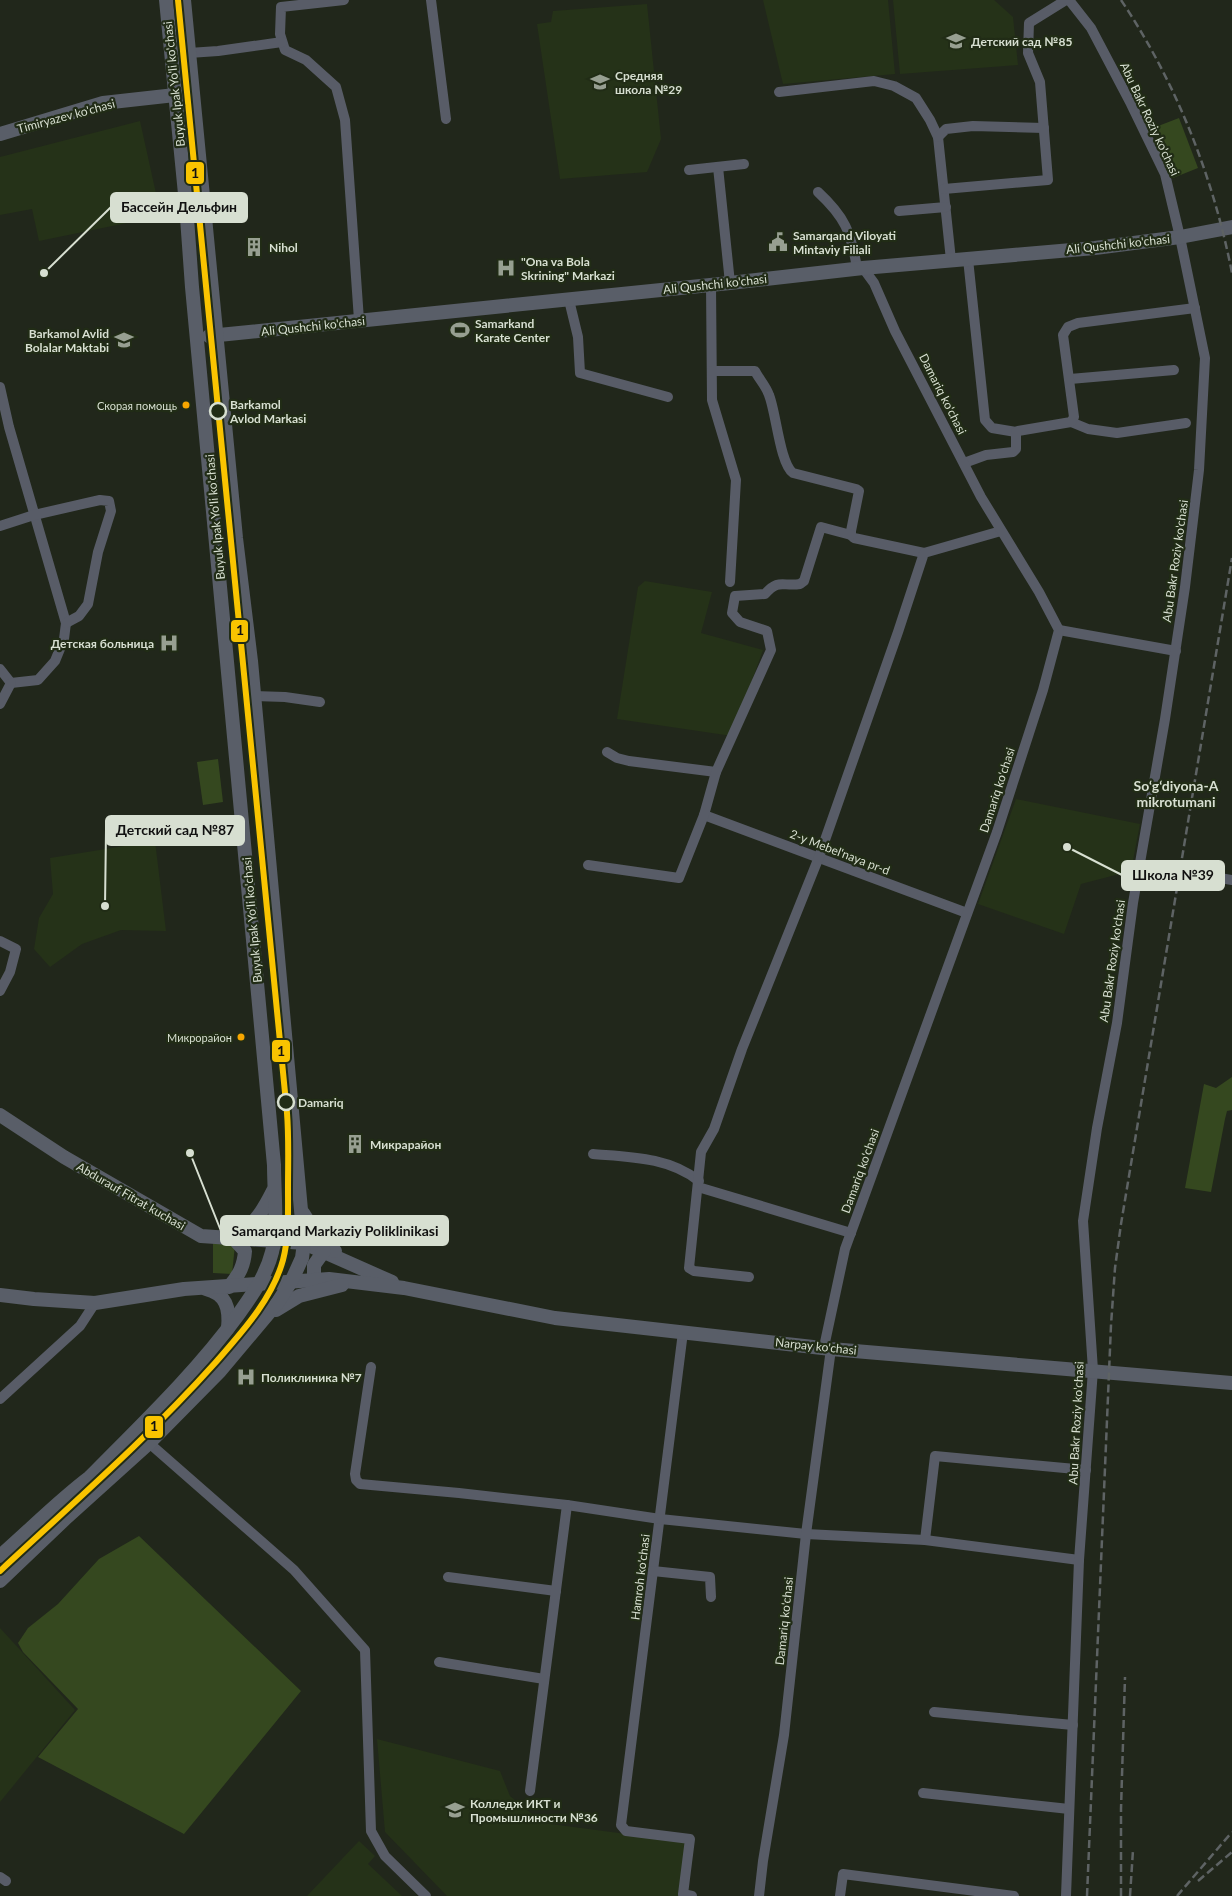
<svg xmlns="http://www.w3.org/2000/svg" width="1232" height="1896" viewBox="0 0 1232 1896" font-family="Lato,sans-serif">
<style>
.built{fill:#253218}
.green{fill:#35481f}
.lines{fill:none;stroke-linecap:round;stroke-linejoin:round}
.street{stroke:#585c67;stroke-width:10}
.secondary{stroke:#595e68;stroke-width:14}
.rail{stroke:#5e6364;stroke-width:2.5;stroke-dasharray:8 4;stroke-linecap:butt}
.tram-1-casing{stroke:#212c16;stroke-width:10}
.tram-1{stroke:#f9c400;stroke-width:6}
.bus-dot{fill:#f7a600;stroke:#212c16;stroke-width:2}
.stop-dot{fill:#212c16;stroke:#d7dfd1;stroke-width:2.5}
.labels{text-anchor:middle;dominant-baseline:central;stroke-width:4.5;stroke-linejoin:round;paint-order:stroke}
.bus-label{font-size:11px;fill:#d7dfd1;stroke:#212c16;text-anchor:end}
.poi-label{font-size:12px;font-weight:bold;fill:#d7dfd1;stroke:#212c16;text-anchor:start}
.street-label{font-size:12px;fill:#d7dfd1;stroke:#212c16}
.stop-label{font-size:12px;font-weight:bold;fill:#d7dfd1;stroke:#212c16;text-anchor:start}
.neighbourhood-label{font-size:14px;font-weight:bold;fill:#d7dfd1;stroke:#212c16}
.leader{fill:none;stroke:#d7dfd1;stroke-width:2}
.callout-dot{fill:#d7dfd1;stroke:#212c16;stroke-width:2}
.callout{fill:#d7dfd1;stroke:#d7dfd1;stroke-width:2}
.callout-label{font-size:14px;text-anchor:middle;font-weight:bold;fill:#111}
.line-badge{stroke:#212c16;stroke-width:2}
.pale-badge-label{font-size:14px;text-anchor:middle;font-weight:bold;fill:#111}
</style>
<rect width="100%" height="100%" fill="#21271b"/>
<!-- built -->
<g class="built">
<polygon points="763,0 888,0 895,74 783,84"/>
<polygon points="893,0 994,0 1013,17 1018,65 900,74"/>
<polygon points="647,4 661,139 647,172 560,179 537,24 551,22 553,11"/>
<polygon points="140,121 161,216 39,241 32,209 0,215 0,157"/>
<polygon points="645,581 712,592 701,633 763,650 732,736 617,719 638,587"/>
<polygon points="1016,799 1140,824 1131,871 1081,884 1064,934 978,904"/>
<polygon points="155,841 166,931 121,930 82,944 50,967 34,949 39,918 53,894 50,858"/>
<polygon points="0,1628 75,1710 0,1802"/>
<polygon points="377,1739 500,1771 510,1796 543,1823 687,1842 681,1896 447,1896 385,1832"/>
<polygon points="359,1841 375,1856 368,1864 402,1896 307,1896"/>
</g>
<!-- green -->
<g class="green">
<polygon points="1179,118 1198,168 1173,178 1153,128"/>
<polygon points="218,759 223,802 203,805 197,762"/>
<polygon points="1232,1077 1232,1110 1227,1111 1225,1119 1211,1192 1185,1188 1204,1084 1216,1088"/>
<polygon points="213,1241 235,1245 232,1274 213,1273"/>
<polygon points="139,1536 301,1691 184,1834 38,1757 78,1709 23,1652 18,1643 28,1628 58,1604 99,1559"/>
</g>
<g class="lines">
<!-- street -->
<g class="street">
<polyline points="344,0 281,7 280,34 285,50 306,60 336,87 345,120 359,320"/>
<polyline points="431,0 446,119"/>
<polyline points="189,53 218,51 282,42"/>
<polyline points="779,92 874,81 894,86 916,98 930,120 938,137 951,260"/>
<polyline points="938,137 946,129 973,126 1044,128"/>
<polyline points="718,167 730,283"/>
<polyline points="689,170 744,164"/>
<polyline points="944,189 1048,180 1040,82 1028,53 1029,23 1066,0"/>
<path d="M818,192c27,25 33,40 39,76"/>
<polyline points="899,211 946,207"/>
<polyline points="968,259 985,420 992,428 1016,432"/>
<polyline points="711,285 712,400 736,480 730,582"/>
<polyline points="569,300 578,337 580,373 668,397"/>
<path d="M712,371h43c4,8 11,15 14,24 7,17 11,69 24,78l63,16 3,2 -8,40v4l3,3 70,15"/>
<polyline points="1070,379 1174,370"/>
<polyline points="0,387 9,427 66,623 64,639 55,661 38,680 11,683"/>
<polyline points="1071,422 1088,429 1117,433 1186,423"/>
<polyline points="964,463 986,455 1013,452 1016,449 1016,432 1018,431 1071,422 1074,417 1063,335 1068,327 1078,323 1195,308"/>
<polyline points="0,526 34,515 100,500 109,501 111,511 98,552 88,604 79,616 66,623"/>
<polyline points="1059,630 1176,651"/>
<polyline points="0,669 11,683"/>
<polyline points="254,696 285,697 320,702"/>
<polyline points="0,704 11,683"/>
<polyline points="607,752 617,758 629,761 716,772"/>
<polyline points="704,815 967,913"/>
<polyline points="1139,864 1232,880"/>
<path d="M588,865l91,13 25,-63 12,-43 55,-122 -4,-19 -27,-9 -8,-9 3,-17 30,-2c14,-16 18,-7 35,-10l4,-3 17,-54 30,8"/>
<polyline points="0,941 16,949 10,972 0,991"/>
<path d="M593,1154c37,3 76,3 106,27"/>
<polyline points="698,1187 851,1233"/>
<polyline points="749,1277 694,1271 689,1268 701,1152 714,1129 742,1049 819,857 898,632 924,553 1001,531"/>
<polyline points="683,1332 621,1825 626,1831 690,1839 683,1894 692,1896"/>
<polyline points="824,1347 845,1249 997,832 1043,690 1059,630 1039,592 981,497 895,331 874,283 863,268"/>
<polyline points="371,1367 355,1474 356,1480 360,1484 459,1493 567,1505 660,1519 806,1534 925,1540 1079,1560"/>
<polyline points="0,1399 80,1326 95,1303"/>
<polyline points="149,1443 294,1570 365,1650 371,1831 385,1856 426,1896"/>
<polyline points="925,1540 935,1456 1086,1470"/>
<polyline points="653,1571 710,1577 711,1597"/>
<polyline points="448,1577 556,1591"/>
<polyline points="439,1662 544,1679"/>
<polyline points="934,1712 1073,1725"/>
<polyline points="530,1791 567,1505"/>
<polyline points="923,1793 1069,1809"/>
<polyline points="0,1877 6,1881"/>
<polyline points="759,1896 763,1861 784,1735 806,1534 831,1349"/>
<polyline points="840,1896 843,1874 1014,1896"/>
<polyline points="1066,1896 1079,1560 1093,1370 1083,1221 1097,1128 1117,1023 1133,903 1165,719 1185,587 1199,470 1205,358 1180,237 1165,174 1131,104 1091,28 1069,0"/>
</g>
<!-- secondary -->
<g class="secondary">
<polyline points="0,134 103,103 184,94"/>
<polyline points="209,336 730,283 863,268 1095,248 1180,237 1232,227"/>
<polyline points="0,1115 64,1157 201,1236 304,1243 392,1282"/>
<polyline points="303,1213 315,1232 335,1251"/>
<path d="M225,1235c28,-6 36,-20 48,-44"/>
<polyline points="314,1279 314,1265 324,1251"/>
<path d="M229,1287c10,-12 15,-21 16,-36l-11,-12"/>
<path d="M206,1289c20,5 24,19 22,39"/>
<polyline points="0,1295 34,1299 95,1303 184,1289 329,1279 404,1288 555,1318 831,1349 1232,1383"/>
<polyline points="276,1310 299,1296 342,1285"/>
<path d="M0,1556c30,-26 58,-55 90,-79 51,-52 105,-103 148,-162 14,-20 28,-39 34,-63 6,-22 2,-62 2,-87l-82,-878 -6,-83 -20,-204"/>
<polyline points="0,1581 67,1517 149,1443 220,1371 278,1302 292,1280 302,1258 304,1243 251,661 236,538 184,0"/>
</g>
<!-- rail -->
<g class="rail">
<path d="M1121,0c55,82 92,176 111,273"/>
<polyline points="1198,1881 1232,1852"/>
<polyline points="1087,1896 1111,1325 1115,1268 1121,1224 1232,558"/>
<polyline points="1121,1896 1121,1809 1125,1677"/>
<polyline points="1130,1896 1133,1850"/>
<polyline points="1177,1896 1232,1832"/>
</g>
<!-- tram-1 casing -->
<g class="tram-1-casing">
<path id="tram-1" d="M0,1571c73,-68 148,-133 215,-208 26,-30 57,-63 68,-103 6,-23 5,-48 5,-72 0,-25 1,-50 -1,-75l-109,-1113"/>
</g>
<!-- tram-1 -->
<use href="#tram-1" class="tram-1"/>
</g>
<!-- icons -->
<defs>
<g id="school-bare" transform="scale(1.5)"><path d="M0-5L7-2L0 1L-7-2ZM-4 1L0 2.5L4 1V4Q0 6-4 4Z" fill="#979f91" stroke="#212c16" stroke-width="2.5" paint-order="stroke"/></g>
<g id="civic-bare" transform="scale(1.5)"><path d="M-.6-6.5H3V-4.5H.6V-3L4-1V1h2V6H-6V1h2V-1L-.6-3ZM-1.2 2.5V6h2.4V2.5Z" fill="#979f91" stroke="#212c16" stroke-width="2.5" paint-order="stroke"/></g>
<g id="building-bare" transform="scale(1.5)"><path d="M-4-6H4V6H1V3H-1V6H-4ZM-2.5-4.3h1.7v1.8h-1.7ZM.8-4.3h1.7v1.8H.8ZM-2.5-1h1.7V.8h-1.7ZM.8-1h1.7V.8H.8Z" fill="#979f91" stroke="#212c16" stroke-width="2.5" paint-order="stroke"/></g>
<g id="hospital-bare" transform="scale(1.5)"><path d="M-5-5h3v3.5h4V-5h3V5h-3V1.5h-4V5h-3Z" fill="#979f91" stroke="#212c16" stroke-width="2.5" paint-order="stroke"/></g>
<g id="stadium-bare" transform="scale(1.5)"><path d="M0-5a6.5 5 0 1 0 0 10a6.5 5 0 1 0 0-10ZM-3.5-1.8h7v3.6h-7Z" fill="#979f91" stroke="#212c16" stroke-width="2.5" paint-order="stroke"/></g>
<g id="university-bare" transform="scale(1.5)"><path d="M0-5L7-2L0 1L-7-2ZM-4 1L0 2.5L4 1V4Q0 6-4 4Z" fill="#979f91" stroke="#212c16" stroke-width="2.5" paint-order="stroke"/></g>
</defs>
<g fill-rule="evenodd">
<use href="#school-bare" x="956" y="41"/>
<use href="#school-bare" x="600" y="82"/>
<use href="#civic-bare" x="778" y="242"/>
<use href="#building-bare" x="254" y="247"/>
<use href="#hospital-bare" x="506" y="268"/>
<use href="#stadium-bare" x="460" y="330"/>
<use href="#school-bare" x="124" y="340"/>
<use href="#hospital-bare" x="169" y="643"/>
<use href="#building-bare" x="355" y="1144"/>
<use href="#hospital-bare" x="246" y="1377"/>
<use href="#university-bare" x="455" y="1810"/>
</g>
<!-- markers -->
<g class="bus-dot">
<circle cx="186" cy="405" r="4.5"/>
<circle cx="241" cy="1037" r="4.5"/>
</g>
<g class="stop-dot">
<circle cx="218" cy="411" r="8"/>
<circle cx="286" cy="1102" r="8"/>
</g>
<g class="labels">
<!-- bus labels -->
<g class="bus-label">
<text x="177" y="405">Скорая помощь</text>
<text x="232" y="1037">Микрорайон</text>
</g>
<!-- poi labels -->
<g class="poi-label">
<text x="971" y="41">Детский сад №85</text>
<text x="615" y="75">Средняя<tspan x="615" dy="14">школа №29</tspan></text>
<text x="793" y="235">Samarqand Viloyati<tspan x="793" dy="14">Mintaviy Filiali</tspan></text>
<text x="269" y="247">Nihol</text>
<text x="521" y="261">"Ona va Bola<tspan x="521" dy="14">Skrining" Markazi</tspan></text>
<text x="475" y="323">Samarkand<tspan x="475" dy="14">Karate Center</tspan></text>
<text x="109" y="333" text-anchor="end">Barkamol Avlid<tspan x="109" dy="14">Bolalar Maktabi</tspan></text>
<text x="154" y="643" text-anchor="end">Детская больница</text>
<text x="370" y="1144">Микрарайон</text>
<text x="261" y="1377">Поликлиника №7</text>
<text x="470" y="1803">Колледж ИКТ и<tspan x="470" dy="14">Промышлиности №36</tspan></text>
</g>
<!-- street labels -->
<g class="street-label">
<text transform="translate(174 84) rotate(-96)">Buyuk Ipak Yo'li ko'chasi</text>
<text transform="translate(66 116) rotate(-15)">Timiryazev ko'chasi</text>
<text transform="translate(1150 119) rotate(65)">Abu Bakr Roziy ko'chasi</text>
<text transform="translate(1118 244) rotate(-6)">Ali Qushchi ko'chasi</text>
<text transform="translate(715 284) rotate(-6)">Ali Qushchi ko'chasi</text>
<text transform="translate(313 326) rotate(-6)">Ali Qushchi ko'chasi</text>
<text transform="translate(943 394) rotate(63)">Damariq ko'chasi</text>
<text transform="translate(215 517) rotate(-95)">Buyuk Ipak Yo'li ko'chasi</text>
<text transform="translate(1175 561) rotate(-82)">Abu Bakr Roziy ko'chasi</text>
<text transform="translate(997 790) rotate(-72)">Damariq ko'chasi</text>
<text transform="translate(840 852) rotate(21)">2-y Mebel'naya pr-d</text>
<text transform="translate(252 920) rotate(-95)">Buyuk Ipak Yo'li ko'chasi</text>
<text transform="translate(1112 961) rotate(-82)">Abu Bakr Roziy ko'chasi</text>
<text transform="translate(860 1171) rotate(-70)">Damariq ko'chasi</text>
<text transform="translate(131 1196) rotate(30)">Abdurauf Fitrat kuchasi</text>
<text transform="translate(816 1346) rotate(6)">Narpay ko'chasi</text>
<text transform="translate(1076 1423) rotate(-87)">Abu Bakr Roziy ko'chasi</text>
<text transform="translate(640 1577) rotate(-83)">Hamroh ko'chasi</text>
<text transform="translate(784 1621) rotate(-84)">Damariq ko'chasi</text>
</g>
<!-- stop labels -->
<g class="stop-label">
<text x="230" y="404">Barkamol<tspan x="230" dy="14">Avlod Markasi</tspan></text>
<text x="298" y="1102">Damariq</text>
</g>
<!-- neighbourhood labels -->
<g class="neighbourhood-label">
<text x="1176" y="785">So‘g‘diyona-А<tspan x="1176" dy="16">mikrotumani</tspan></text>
</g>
</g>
<!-- callouts -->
<path class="leader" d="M44 273L111 207M105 906L106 830M1067 847L1122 875M190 1153L221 1231"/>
<g class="callout-dot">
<circle cx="44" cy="273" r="5"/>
<circle cx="105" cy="906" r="5"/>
<circle cx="1067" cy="847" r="5"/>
<circle cx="190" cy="1153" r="5"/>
</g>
<g class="callout">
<rect x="111" y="193" width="136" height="29" rx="5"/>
<rect x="106" y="816" width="138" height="29" rx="5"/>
<rect x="1122" y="861" width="102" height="29" rx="5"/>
<rect x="221" y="1216" width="227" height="29" rx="5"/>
</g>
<g class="callout-label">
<text x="179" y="212">Бассейн Дельфин</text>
<text x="175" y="835">Детский сад №87</text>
<text x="1173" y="880">Школа №39</text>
<text x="335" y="1236">Samarqand Markaziy Poliklinikasi</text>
</g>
<g class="line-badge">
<rect x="185" y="161" width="20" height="24" rx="5" fill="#f9c400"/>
<rect x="230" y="619" width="19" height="24" rx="5" fill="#f9c400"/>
<rect x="271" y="1039" width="20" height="24" rx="5" fill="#f9c400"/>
<rect x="144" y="1415" width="20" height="24" rx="5" fill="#f9c400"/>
</g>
<g class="pale-badge-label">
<text x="195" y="178">1</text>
<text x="240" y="635">1</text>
<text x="281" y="1056">1</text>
<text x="154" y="1431">1</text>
</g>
</svg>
